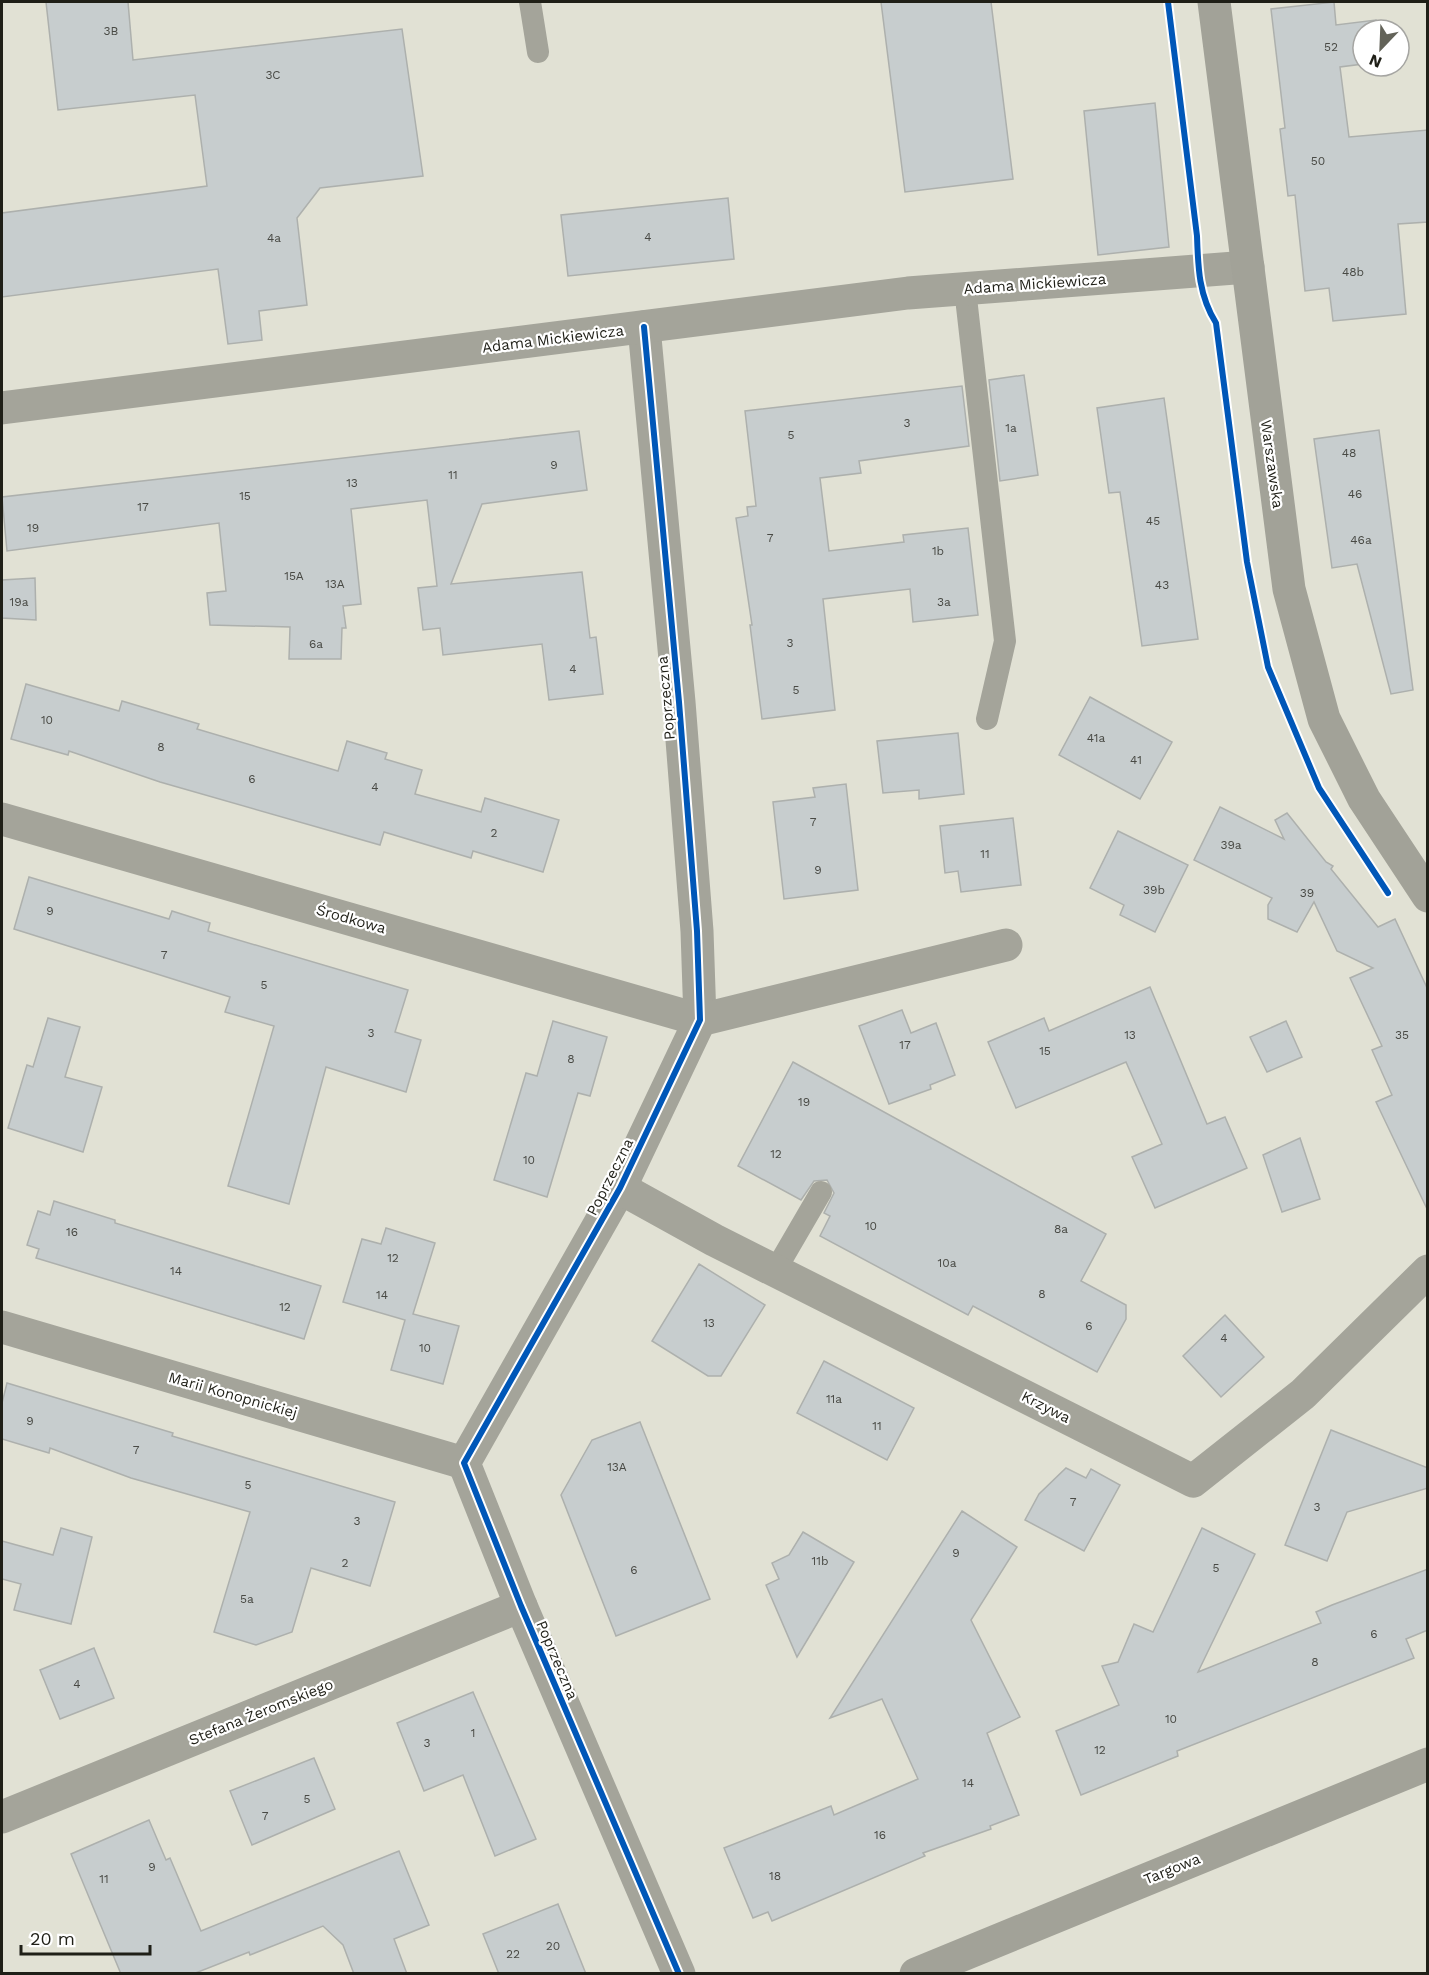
<svg xmlns="http://www.w3.org/2000/svg" width="1429" height="1975" viewBox="0 0 1429 1975" font-family="'Work Sans',sans-serif">
<style>
.building{fill:#c7cdce;stroke:#adb0ad;stroke-width:1.5}
.lines{fill:none;stroke-linecap:round;stroke-linejoin:round}
.lane{stroke:#a4a49a;stroke-width:22}
.street{stroke:#a4a49a;stroke-width:33}
.secondary{stroke:#a2a298;stroke-width:33}
.cycleway-casing{stroke:#fff;stroke-width:10}
.cycleway{stroke:#0057b8;stroke-width:6}
.labels{text-anchor:middle;dominant-baseline:central;stroke-width:4.5;stroke-linejoin:round;paint-order:stroke}
.number-label{font-size:12px;fill:#494a45}
.street-label{font-size:15px;fill:#1f1f17;stroke:#fff}
</style>
<rect width="100%" height="100%" fill="#e1e1d4"/>
<!-- building -->
<g class="building">
<polygon points="46,2 128,2 133,60 402,29 423,176 320,188 297,218 307,305 259,311 262,340 228,344 218,269 2,297 2,213 207,186 195,95 58,110"/>
<polygon points="881,2 991,2 1013,179 905,192"/>
<polygon points="1334,2 1336,25 1376,20 1378,30 1363,30 1363,64 1340,67 1349,137 1428,130 1428,222 1398,224 1406,314 1333,321 1329,288 1305,291 1295,195 1288,196 1280,129 1285,128 1271,9"/>
<polygon points="1155,103 1169,247 1098,255 1084,111"/>
<polygon points="728,198 734,259 568,276 561,215"/>
<polygon points="1024,375 1038,475 1000,481 989,380"/>
<polygon points="962,386 969,446 859,461 861,473 820,478 829,551 904,542 903,535 968,528 978,615 913,622 910,589 823,599 835,710 762,719 750,625 752,625 736,518 748,516 747,507 756,506 745,411"/>
<polygon points="1164,398 1198,639 1142,646 1120,492 1109,493 1097,408"/>
<polygon points="1379,430 1413,690 1391,694 1357,564 1332,568 1314,439"/>
<polygon points="579,431 587,490 482,504 451,584 582,572 590,638 596,637 603,694 549,700 542,644 443,655 440,628 423,630 418,588 437,586 427,500 351,509 361,604 343,606 346,628 342,628 341,659 289,659 290,627 210,625 207,593 226,591 219,523 7,551 2,497"/>
<polygon points="35,578 36,620 2,618 2,580"/>
<polygon points="26,684 119,711 122,701 199,724 197,729 338,771 347,741 387,753 385,759 422,770 415,794 481,812 485,798 559,820 543,872 473,851 471,858 384,832 380,845 160,782 69,751 68,755 11,739"/>
<polygon points="1090,697 1172,742 1140,799 1059,755"/>
<polygon points="958,733 964,794 919,799 919,790 883,793 877,741"/>
<polygon points="846,784 858,890 784,899 773,802 815,797 813,788"/>
<polygon points="1220,807 1284,839 1275,820 1287,813 1326,862 1333,866 1331,869 1378,927 1395,919 1428,990 1428,1211 1376,1102 1392,1095 1372,1050 1382,1046 1350,978 1373,968 1337,951 1314,902 1297,932 1268,919 1268,905 1272,898 1194,860"/>
<polygon points="1013,818 1021,885 961,892 958,871 945,873 940,826"/>
<polygon points="1118,831 1188,865 1155,932 1120,915 1124,905 1090,888"/>
<polygon points="29,877 169,919 172,911 210,923 208,931 408,990 395,1032 421,1040 406,1092 326,1067 289,1204 228,1186 274,1026 225,1012 230,997 14,929"/>
<polygon points="1150,987 1207,1124 1225,1117 1247,1168 1155,1208 1132,1157 1162,1144 1126,1062 1016,1108 988,1042 1044,1018 1049,1031"/>
<polygon points="902,1010 911,1033 936,1023 955,1075 930,1085 931,1089 889,1104 859,1026"/>
<polygon points="48,1018 80,1027 65,1077 102,1087 83,1152 8,1128 27,1065 33,1067"/>
<polygon points="553,1021 607,1037 590,1096 578,1093 547,1197 494,1180 526,1073 537,1076"/>
<polygon points="1286,1021 1302,1057 1267,1072 1250,1037"/>
<polygon points="793,1062 1106,1234 1081,1281 1126,1305 1126,1319 1097,1372 973,1306 968,1315 820,1236 830,1216 824,1213 834,1193 827,1180 814,1181 801,1200 738,1166"/>
<polygon points="1300,1138 1320,1199 1282,1212 1263,1155"/>
<polygon points="54,1201 115,1220 115,1223 321,1286 304,1339 36,1258 39,1249 27,1245 38,1211 50,1215"/>
<polygon points="386,1228 435,1243 413,1314 459,1326 443,1384 391,1370 405,1320 343,1302 362,1239 381,1244"/>
<polygon points="699,1264 765,1305 721,1376 708,1376 652,1341"/>
<polygon points="1225,1315 1264,1357 1221,1397 1183,1356"/>
<polygon points="824,1361 914,1408 887,1460 797,1413"/>
<polygon points="7,1383 173,1433 172,1436 395,1502 370,1586 311,1568 292,1632 256,1645 214,1632 250,1512 131,1478 50,1448 49,1453 2,1439 2,1403"/>
<polygon points="640,1422 710,1599 616,1636 561,1495 592,1440"/>
<polygon points="1331,1430 1428,1468 1428,1488 1347,1512 1327,1561 1285,1545"/>
<polygon points="1066,1468 1086,1478 1091,1469 1120,1485 1084,1551 1025,1520 1039,1494"/>
<polygon points="962,1511 1017,1547 971,1620 1020,1717 987,1733 1019,1815 990,1826 991,1829 923,1853 925,1856 772,1921 768,1912 753,1918 724,1848 831,1806 834,1815 918,1779 882,1699 830,1718"/>
<polygon points="61,1528 92,1537 71,1624 14,1610 21,1584 2,1579 2,1541 53,1555"/>
<polygon points="1202,1528 1255,1554 1198,1672 1321,1623 1316,1612 1332,1605 1428,1569 1428,1630 1406,1639 1414,1658 1177,1751 1178,1756 1081,1795 1056,1731 1119,1705 1102,1666 1118,1662 1134,1624 1153,1632"/>
<polygon points="803,1532 854,1562 797,1657 766,1585 779,1579 772,1563 789,1555"/>
<polygon points="94,1648 114,1698 60,1719 40,1670"/>
<polygon points="473,1692 536,1839 495,1856 463,1775 424,1791 397,1723"/>
<polygon points="314,1758 335,1809 252,1845 230,1791"/>
<polygon points="149,1820 166,1860 170,1858 201,1931 399,1851 429,1925 394,1939 407,1974 354,1974 343,1945 323,1926 250,1955 249,1952 193,1974 121,1974 71,1854"/>
<polygon points="558,1904 586,1974 499,1974 483,1934"/>
</g>
<g class="lines">
<!-- lane -->
<g class="lane">
<polyline points="530,2 538,52"/>
<polyline points="965,289 1005,641 987,719"/>
<polyline points="775,1271 821,1192"/>
</g>
<!-- street -->
<g class="street">
<polyline points="644,327 679,702 697,931 700,1020 620,1188 464,1463 521,1606 679,1974"/>
<polyline points="2,408 908,293 1248,267"/>
<polyline points="2,819 700,1020 1006,945"/>
<polyline points="620,1188 714,1240 1193,1481 1303,1394 1428,1271"/>
<polyline points="2,1327 464,1463"/>
<polyline points="2,1817 521,1606"/>
</g>
<!-- secondary -->
<g class="secondary">
<polyline points="1214,2 1289,589 1324,719 1364,799 1428,896"/>
<polyline points="916,1974 1428,1764"/>
</g>
<!-- cycleway casing -->
<g class="cycleway-casing">
<g id="cycleway">
<path d="M1168,2l29,234c1,32 2,60 19,87l31,239 21,105 51,121 69,105"/>
<polyline points="644,327 679,702 697,931 700,1020 620,1188 464,1463 521,1606 679,1974"/>
</g>
</g>
<!-- cycleway -->
<use href="#cycleway" class="cycleway"/>
</g>
<g class="labels">
<!-- number labels -->
<g class="number-label">
<text x="111" y="31">3B</text>
<text x="1331" y="47">52</text>
<text x="273" y="75">3C</text>
<text x="1318" y="161">50</text>
<text x="648" y="237">4</text>
<text x="274" y="238">4a</text>
<text x="1353" y="272">48b</text>
<text x="907" y="423">3</text>
<text x="1011" y="428">1a</text>
<text x="791" y="435">5</text>
<text x="1349" y="453">48</text>
<text x="554" y="465">9</text>
<text x="453" y="475">11</text>
<text x="352" y="483">13</text>
<text x="1355" y="494">46</text>
<text x="245" y="496">15</text>
<text x="143" y="507">17</text>
<text x="1153" y="521">45</text>
<text x="33" y="528">19</text>
<text x="770" y="538">7</text>
<text x="1361" y="540">46a</text>
<text x="938" y="551">1b</text>
<text x="294" y="576">15A</text>
<text x="335" y="584">13A</text>
<text x="1162" y="585">43</text>
<text x="19" y="602">19a</text>
<text x="944" y="602">3a</text>
<text x="790" y="643">3</text>
<text x="316" y="644">6a</text>
<text x="573" y="669">4</text>
<text x="796" y="690">5</text>
<text x="47" y="720">10</text>
<text x="1096" y="738">41a</text>
<text x="161" y="747">8</text>
<text x="1136" y="760">41</text>
<text x="252" y="779">6</text>
<text x="375" y="787">4</text>
<text x="813" y="822">7</text>
<text x="494" y="833">2</text>
<text x="1231" y="845">39a</text>
<text x="985" y="854">11</text>
<text x="818" y="870">9</text>
<text x="1154" y="890">39b</text>
<text x="1307" y="893">39</text>
<text x="50" y="911">9</text>
<text x="164" y="955">7</text>
<text x="264" y="985">5</text>
<text x="371" y="1033">3</text>
<text x="1130" y="1035">13</text>
<text x="1402" y="1035">35</text>
<text x="905" y="1045">17</text>
<text x="1045" y="1051">15</text>
<text x="571" y="1059">8</text>
<text x="804" y="1102">19</text>
<text x="776" y="1154">12</text>
<text x="529" y="1160">10</text>
<text x="871" y="1226">10</text>
<text x="1061" y="1229">8a</text>
<text x="72" y="1232">16</text>
<text x="393" y="1258">12</text>
<text x="947" y="1263">10a</text>
<text x="176" y="1271">14</text>
<text x="1042" y="1294">8</text>
<text x="382" y="1295">14</text>
<text x="285" y="1307">12</text>
<text x="709" y="1323">13</text>
<text x="1089" y="1326">6</text>
<text x="1224" y="1338">4</text>
<text x="425" y="1348">10</text>
<text x="834" y="1399">11a</text>
<text x="30" y="1421">9</text>
<text x="877" y="1426">11</text>
<text x="136" y="1450">7</text>
<text x="617" y="1467">13A</text>
<text x="248" y="1485">5</text>
<text x="1073" y="1502">7</text>
<text x="1317" y="1507">3</text>
<text x="357" y="1521">3</text>
<text x="956" y="1553">9</text>
<text x="820" y="1561">11b</text>
<text x="345" y="1563">2</text>
<text x="1216" y="1568">5</text>
<text x="634" y="1570">6</text>
<text x="247" y="1599">5a</text>
<text x="1374" y="1634">6</text>
<text x="1315" y="1662">8</text>
<text x="77" y="1684">4</text>
<text x="1171" y="1719">10</text>
<text x="473" y="1733">1</text>
<text x="427" y="1743">3</text>
<text x="1100" y="1750">12</text>
<text x="968" y="1783">14</text>
<text x="307" y="1799">5</text>
<text x="265" y="1816">7</text>
<text x="880" y="1835">16</text>
<text x="152" y="1867">9</text>
<text x="775" y="1876">18</text>
<text x="104" y="1879">11</text>
<text x="553" y="1946">20</text>
<text x="513" y="1954">22</text>
</g>
<!-- street labels -->
<g class="street-label">
<text transform="translate(1035 284) rotate(-4)">Adama Mickiewicza</text>
<text transform="translate(553 339) rotate(-7)">Adama Mickiewicza</text>
<text transform="translate(1272 464) rotate(82)">Warszawska</text>
<text transform="translate(666 698) rotate(-95)">Poprzeczna</text>
<text transform="translate(351 919) rotate(16)">Środkowa</text>
<text transform="translate(610 1177) rotate(-63)">Poprzeczna</text>
<text transform="translate(233 1395) rotate(16)">Marii Konopnickiej</text>
<text transform="translate(1046 1407) rotate(27)">Krzywa</text>
<text transform="translate(557 1660) rotate(67)">Poprzeczna</text>
<text transform="translate(261 1712) rotate(-22)">Stefana Żeromskiego</text>
<text transform="translate(1172 1869) rotate(-22)">Targowa</text>
</g>
</g>
<!-- border -->
<rect width="1429" height="1975" fill="none" stroke="#1f1f17" stroke-width="6"/>
<!-- north arrow -->
<g transform="translate(1381 48) rotate(203)"><circle r="28" fill="#ffffff" stroke="#a5a5a2" stroke-width="1.5"/>
<path d="M0-4.5L10 22L0 15L-10 22Z" fill="#636359"/>
<text y="-9" font-size="16" font-weight="bold" text-anchor="middle" fill="#1f1f17">N</text>
</g>
<!-- scale -->
<path d="M21 1945v9h129v-9" fill="none" stroke="#1f1f17" stroke-width="3"/>
<text x="30" y="1945" font-size="18" fill="#1f1f17" stroke="#ffffff" stroke-width="4.5" paint-order="stroke">20 m</text>
</svg>
